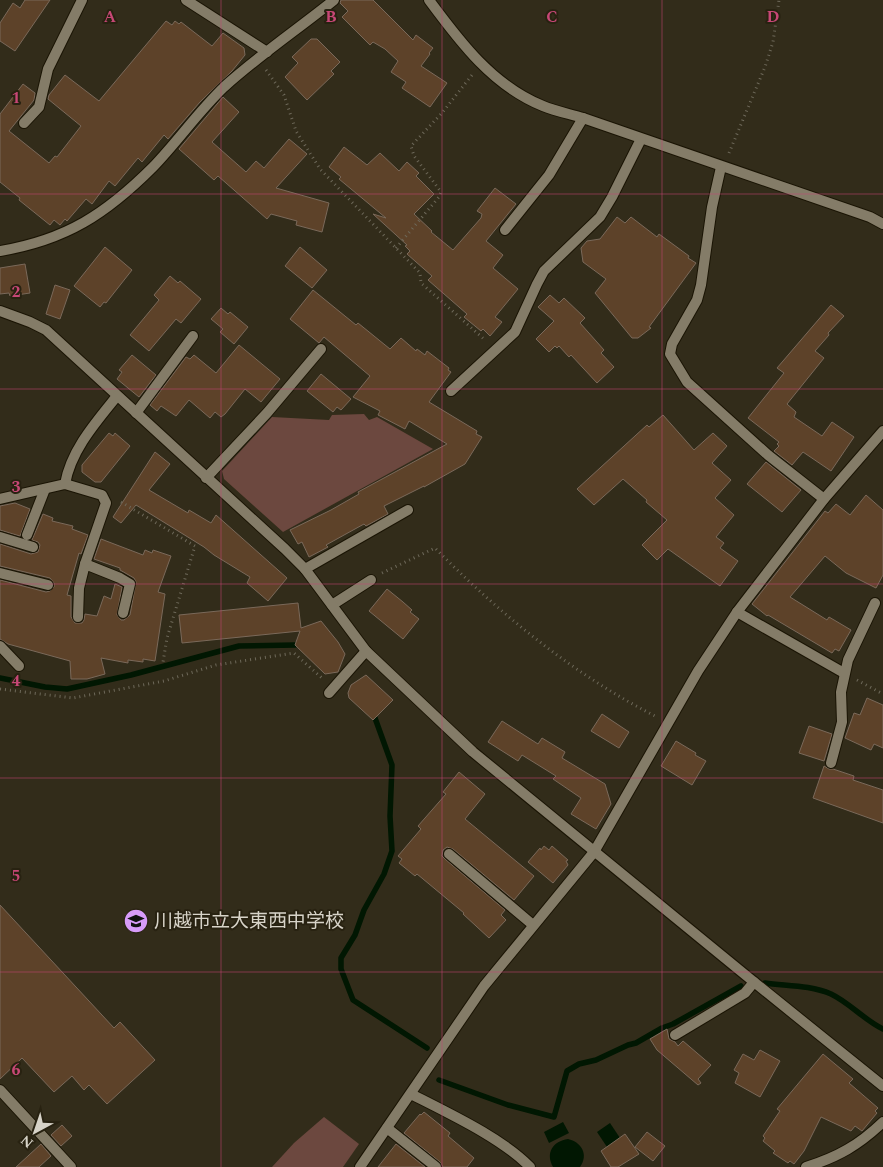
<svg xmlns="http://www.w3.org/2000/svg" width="883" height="1167" viewBox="0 0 883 1167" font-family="Spectral,'Noto Sans JP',serif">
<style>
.green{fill:#6c483f}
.water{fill:#011702}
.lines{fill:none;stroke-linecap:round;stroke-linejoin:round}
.stream{stroke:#011702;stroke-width:5.5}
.building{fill:#5d4229;stroke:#7a695a}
.lane-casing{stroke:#1a1404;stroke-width:12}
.street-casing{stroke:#1a1404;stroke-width:12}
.path{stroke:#6e695a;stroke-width:3;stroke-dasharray:1 4;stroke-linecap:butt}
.lane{stroke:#847c68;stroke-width:10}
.street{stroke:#847c68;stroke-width:10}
.grid{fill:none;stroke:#c74776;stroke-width:1;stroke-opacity:0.55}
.labels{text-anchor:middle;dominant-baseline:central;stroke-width:4;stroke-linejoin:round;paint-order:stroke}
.poi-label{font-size:19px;fill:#d7d3c8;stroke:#282211;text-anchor:start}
.grid-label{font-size:16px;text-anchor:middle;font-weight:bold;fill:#c74776;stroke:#282211;stroke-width:4;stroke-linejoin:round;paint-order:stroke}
</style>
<rect width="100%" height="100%" fill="#322c1a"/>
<!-- green -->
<g class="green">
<polygon points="364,414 369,420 377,417 433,449 283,532 224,479 222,471 272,417 329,420 332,415"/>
<polygon points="324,1117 359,1144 343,1167 272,1167 294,1143"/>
</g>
<!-- water -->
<g class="water">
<polygon points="563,1122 569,1133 549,1143 544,1132"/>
<polygon points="610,1123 628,1150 615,1159 597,1132"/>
<path d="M568,1139c13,3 21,15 12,28h-27c-8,-14 0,-26 15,-28z"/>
</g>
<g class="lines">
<!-- stream -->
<g class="stream">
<polyline points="0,678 45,687 67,689 131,675 239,646 295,645"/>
<polyline points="375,718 392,765 390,816 392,851 384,874 364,910 355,935 341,958 341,969 353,1000 427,1048"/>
<path d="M765,983c22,3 45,2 66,11 19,9 33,26 52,35"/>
<polyline points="439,1080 508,1105 554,1117 567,1071 579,1064 596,1060 628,1045 636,1043 662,1028 673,1024 741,986"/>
</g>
</g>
<!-- building -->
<g class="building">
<polygon points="25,0 50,0 15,51 0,41 0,23 13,3 20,8"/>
<polygon points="341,0 373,0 413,40 416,35 433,48 429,53 430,54 421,66 447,83 430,107 402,88 406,82 391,72 398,61 385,49 373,42 370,45 342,17 348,11 340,3"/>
<polygon points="166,21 172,25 175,21 179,24 181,22 212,46 223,33 244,48 245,55 232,71 200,102 168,139 164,135 142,162 138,158 115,186 109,181 92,204 86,199 67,221 65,219 60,225 54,220 50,225 19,200 20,198 0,182 0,114 23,84 35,93 34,100 9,131 49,163 55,156 57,157 81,126 48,99 49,95 65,75 99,101"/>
<polygon points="311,39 317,39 340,62 331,71 334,74 307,100 285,77 298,63 292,57"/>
<polygon points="223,97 239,112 212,142 246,172 256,161 264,168 289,139 307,154 276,188 329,203 322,232 296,225 297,221 271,214 267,219 218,176 214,180 179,149"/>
<polygon points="344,147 367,165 380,153 399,171 407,162 419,173 416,176 434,194 414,214 432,231 431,232 453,250 481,218 482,214 477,211 495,188 516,204 486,241 503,255 493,268 518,289 495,317 502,322 490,336 483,329 481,331 464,317 467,314 428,280 432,276 407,254 410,251 405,246 407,245 373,214 386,218 339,179 341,177 329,167"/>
<polygon points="617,217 625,223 631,217 657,237 659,234 689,256 688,258 696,263 649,327 651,328 638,338 632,338 595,293 606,279 583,262 581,248 587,241 600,239"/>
<polygon points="105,247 132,270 106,303 104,302 100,307 74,286"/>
<polygon points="300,247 327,270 312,288 285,266"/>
<polygon points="25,264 30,293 10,296 9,293 0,294 0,268"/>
<polygon points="170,276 178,283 180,281 201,299 181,323 176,319 149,351 130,335 159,300 154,295"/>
<polygon points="55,285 70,290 60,319 46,314"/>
<polygon points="313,290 356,325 358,323 390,349 401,338 416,351 417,349 425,355 427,351 449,368 448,370 451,372 429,402 477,431 476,434 482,437 465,464 424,487 424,486 384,506 388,514 366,526 364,524 326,545 328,547 309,557 302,542 298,544 290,530 331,510 359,494 358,492 447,444 409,421 405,429 378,415 380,411 353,397 370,376 324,337 319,343 290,319"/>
<polygon points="550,295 559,303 564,298 585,318 580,323 604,350 601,353 614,367 597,383 571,355 569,357 559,346 557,348 555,346 549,352 536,339 554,321 538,307"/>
<polygon points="831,305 844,316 828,333 829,335 815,351 824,358 787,404 796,412 794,417 822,436 832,422 854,437 831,471 803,452 792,465 774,451 779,446 777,444 779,442 748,418 784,373 777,368"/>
<polygon points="221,308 228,314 230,312 248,327 234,344 220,332 223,329 211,319"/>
<polygon points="239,345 280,379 261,402 245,389 225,414 221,417 215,412 210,418 189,400 176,416 161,406 157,411 150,405 186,357 190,359 194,355 216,373"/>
<polygon points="132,355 156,375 139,397 117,379 122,372 119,370"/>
<polygon points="321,374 351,399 341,410 337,407 333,412 307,391"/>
<polygon points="663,415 694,450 713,433 727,446 712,463 731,480 715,498 734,515 716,537 724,543 720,548 738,561 720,586 668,549 657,560 642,545 667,520 646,502 647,500 623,479 594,505 577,489 647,425 649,427"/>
<polygon points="109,433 113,436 115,433 130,446 101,482 95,482 82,472 82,465"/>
<polygon points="155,452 170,464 149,490 188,513 189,510 211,523 216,515 287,578 268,601 247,583 250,577 214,555 204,547 136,505 121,523 113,517"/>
<polygon points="766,462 801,490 782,512 747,484"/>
<polygon points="866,495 883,510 883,575 876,588 846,573 825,556 790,597 827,620 829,617 851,630 839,651 835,649 832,653 768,615 767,616 752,604 825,511 828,513 836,504 850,515"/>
<polygon points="15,503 30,509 20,536 0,530 0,506"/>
<polygon points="43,514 53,518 52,521 73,526 72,529 88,535 81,554 79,553 67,595 71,596 71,617 75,623 82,623 84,620 85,614 97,616 104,596 111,599 115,584 122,587 117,615 121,620 124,620 130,615 136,582 134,578 120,570 120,568 94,559 101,539 143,555 145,550 152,553 153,550 171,556 158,592 165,594 155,661 143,659 143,662 128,660 128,663 101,658 105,674 87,679 71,679 70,661 8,644 0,639 0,580 46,592 50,591 54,587 54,583 50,578 0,566 0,544 31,554 38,552 40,545 38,542 32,540"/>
<polygon points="387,589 403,602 412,610 410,612 419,619 403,639 369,611"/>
<polygon points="298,603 301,628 321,621 338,642 345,654 338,672 325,674 295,645 300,631 182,643 179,615"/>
<polygon points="366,675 393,700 373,720 349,698 348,693 351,685"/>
<polygon points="867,698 883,705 883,748 874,744 871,750 845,738 854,713 860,715"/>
<polygon points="602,714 629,732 619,748 591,731"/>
<polygon points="502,721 538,744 542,738 565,752 562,758 605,784 611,804 596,829 571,814 581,798 553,779 556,776 522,755 518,761 488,742"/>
<polygon points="809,726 832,734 824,761 799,753"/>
<polygon points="676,741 696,753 695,755 706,761 692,785 661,766"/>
<polygon points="824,766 829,769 833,769 854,776 853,780 883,790 883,823 813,798"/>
<polygon points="459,772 485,794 465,819 534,876 514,900 453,849 447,847 443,850 442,856 445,859 505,910 501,915 506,920 489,938 463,914 464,913 417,874 415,876 399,863 402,859 398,856 421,829 418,826 446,794 443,792"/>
<polygon points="544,846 549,850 552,846 568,860 566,861 568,865 553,883 528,862 540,848 541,850"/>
<polygon points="0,905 114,1028 120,1022 155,1060 107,1104 89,1085 84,1090 72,1076 54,1092 22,1058 0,1079"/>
<polygon points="667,1029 669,1039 675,1042 678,1046 683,1041 711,1065 698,1079 701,1083 698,1085 657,1050 650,1039"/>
<polygon points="760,1050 780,1061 760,1097 735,1083 739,1073 734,1070 743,1054 754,1060"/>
<polygon points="823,1054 853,1079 849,1083 878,1108 875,1111 877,1113 862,1131 855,1126 851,1131 821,1117 804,1151 794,1164 790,1161 788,1163 773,1153 775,1151 763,1141 765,1138 763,1136 780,1111 777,1109"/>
<polygon points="424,1112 450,1133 448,1136 474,1158 467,1167 443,1167 440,1162 404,1133 420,1114 421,1115"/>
<polygon points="62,1125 72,1136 61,1146 51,1135"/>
<polygon points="647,1132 665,1146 653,1161 635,1147"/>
<polygon points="625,1134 639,1154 618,1167 611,1167 601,1151"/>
<polygon points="41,1144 51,1156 39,1167 16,1167"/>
<polygon points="396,1144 425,1167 378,1167"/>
</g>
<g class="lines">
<!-- lane casing -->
<g class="lane-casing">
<g id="lane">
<polyline points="24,123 39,107 48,69 82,0"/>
<polyline points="505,230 549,175 583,118"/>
<polyline points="136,413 193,336"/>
<polyline points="206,478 267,413 321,349"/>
<polyline points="27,535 45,489"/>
<polyline points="0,537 33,547"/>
<polyline points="305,569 408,510"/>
<polyline points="0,573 48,585"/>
<polyline points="332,605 371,580"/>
<polyline points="737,612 844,673"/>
<polyline points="78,617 79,588 85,564 120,578 130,584 123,613"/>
<polyline points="0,646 19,666"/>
<polyline points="329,693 366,651"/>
<polyline points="831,763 842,722 841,692 848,660 875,603"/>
<polyline points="675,1035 745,993 754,982"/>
<path d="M411,1094c37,19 91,44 119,73"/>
<polyline points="387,1128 436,1167"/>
<path d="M806,1167c32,-10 53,-22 77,-45"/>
</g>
</g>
<!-- street casing -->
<g class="street-casing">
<g id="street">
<polyline points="186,0 267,52"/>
<path d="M429,0c31,42 64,86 114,106 12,5 27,8 40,12l287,99 13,7"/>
<polyline points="721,167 712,207 701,285 697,300 672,344 670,354 687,382 768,455 824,499"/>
<path d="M0,251c66,-11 106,-37 153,-84 25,-26 45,-55 71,-80 34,-31 74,-58 110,-87"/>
<polyline points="0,311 30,322 46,330 285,549 305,569 366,651 473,752 754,982 883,1086"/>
<polyline points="451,391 515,332 537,284 544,271 600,217 612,197 641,139"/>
<path d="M65,484c6,-34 31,-62 52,-88"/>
<polyline points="0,499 65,484 102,495 106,503 85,564"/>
<polyline points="449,854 533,925"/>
<polyline points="0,1090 71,1167"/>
<polyline points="360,1167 484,986 594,852 698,671 737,612 824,499 883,431"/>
</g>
</g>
<!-- path -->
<g class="path">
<polyline points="266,70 284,95 296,131 320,169 420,273 421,283 485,340"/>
<polyline points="729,153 765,67 773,42 779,0"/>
<polyline points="396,248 439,197 441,192 414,156 411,146 442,113 472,75"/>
<polyline points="121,502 195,546 167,638 163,662"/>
<path d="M382,573l53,-25c65,66 139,127 222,169"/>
<polyline points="857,680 883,694"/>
<polyline points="0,689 73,698 164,681 216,665 294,653 323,679"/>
</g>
<!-- lane -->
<use href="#lane" class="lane"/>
<!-- street -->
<use href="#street" class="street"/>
</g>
<!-- grid -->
<path class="grid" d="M221,0v1167M442,0v1167M662,0v1167M0,194h883M0,389h883M0,584h883M0,778h883M0,972h883"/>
<!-- icons -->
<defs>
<g id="school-disc" transform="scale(1.25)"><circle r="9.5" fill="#d79bf9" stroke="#282211"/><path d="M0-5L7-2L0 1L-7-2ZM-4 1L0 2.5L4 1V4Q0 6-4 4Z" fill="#111"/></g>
</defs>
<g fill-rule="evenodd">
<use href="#school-disc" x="136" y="921"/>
</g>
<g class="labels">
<!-- poi labels -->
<g class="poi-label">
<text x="154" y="921">川越市立大東西中学校</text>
</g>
</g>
<g class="grid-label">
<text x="110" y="22">A</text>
<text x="331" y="22">B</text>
<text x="552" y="22">C</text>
<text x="773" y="22">D</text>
<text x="16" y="103">1</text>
<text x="16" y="297">2</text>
<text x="16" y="492">3</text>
<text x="16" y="686">4</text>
<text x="16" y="881">5</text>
<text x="16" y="1075">6</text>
</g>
<!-- north arrow -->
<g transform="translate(35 1132) rotate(220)" stroke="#282211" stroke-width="4" paint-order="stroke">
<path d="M0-4L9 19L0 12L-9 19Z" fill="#d7d3c8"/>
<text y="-8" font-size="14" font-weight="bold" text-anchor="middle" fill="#d7d3c8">N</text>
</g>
</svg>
